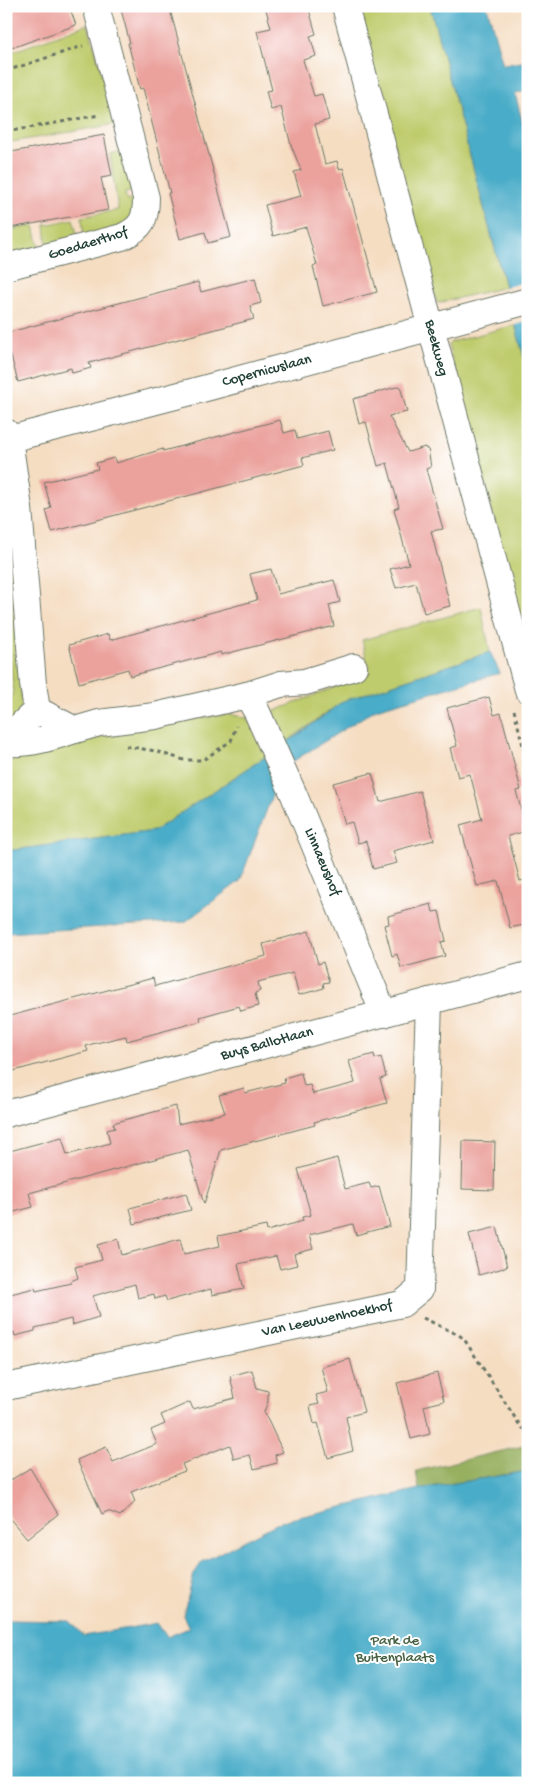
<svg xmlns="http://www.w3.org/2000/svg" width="534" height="1789" viewBox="0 0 534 1789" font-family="'Gochi Hand',sans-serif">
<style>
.green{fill:#bfcc6d;stroke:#6f8450}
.forest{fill:#97b060;stroke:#5b764a}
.water{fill:#48acc8;stroke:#34747e}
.pier{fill:#f5ddc2}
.building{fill:#eba19c}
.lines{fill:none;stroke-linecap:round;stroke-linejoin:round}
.street-casing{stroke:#6a7566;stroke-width:28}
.path{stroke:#6a7566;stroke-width:3;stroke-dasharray:4 4;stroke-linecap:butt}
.street{stroke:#fff;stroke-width:26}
.labels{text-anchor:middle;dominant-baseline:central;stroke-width:4;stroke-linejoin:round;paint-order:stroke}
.street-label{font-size:15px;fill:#1f3d34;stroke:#fff}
.park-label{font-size:15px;fill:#476142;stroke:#fff}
</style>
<rect width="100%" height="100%" fill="#fff"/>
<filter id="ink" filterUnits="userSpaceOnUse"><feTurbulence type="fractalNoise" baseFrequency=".02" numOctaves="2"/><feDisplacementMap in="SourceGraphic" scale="10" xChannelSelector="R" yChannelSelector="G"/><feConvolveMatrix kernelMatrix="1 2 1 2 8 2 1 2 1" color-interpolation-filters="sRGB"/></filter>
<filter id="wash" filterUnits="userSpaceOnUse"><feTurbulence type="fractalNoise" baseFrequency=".0096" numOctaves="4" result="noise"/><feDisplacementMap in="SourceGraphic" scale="20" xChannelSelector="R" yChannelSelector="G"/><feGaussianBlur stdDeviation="1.12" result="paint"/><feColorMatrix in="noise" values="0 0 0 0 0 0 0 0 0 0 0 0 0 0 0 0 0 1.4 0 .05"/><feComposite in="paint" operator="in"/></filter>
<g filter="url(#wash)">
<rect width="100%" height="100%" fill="#f5ddc2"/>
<!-- green -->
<g class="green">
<polygon points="357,6 430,6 505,287 438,303 436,300"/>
<polygon points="88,24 116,124 6,143 6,54"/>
<polygon points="123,151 132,191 125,193 127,201 135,199 132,224 84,237 82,217 118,210 110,154"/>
<polygon points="73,219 78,238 47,246 45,225"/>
<polygon points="34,226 39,247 7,256 6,230"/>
<polygon points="515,325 528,372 528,648 448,345 451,342"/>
<polygon points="6,529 22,705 19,713 6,723 6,708 10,704 13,690 6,607"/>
<polygon points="481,607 490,652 343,701 282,745 271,717 275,711 370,673 362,640"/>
<polygon points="229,714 247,718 268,755 154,831 6,851 6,758 153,725"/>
</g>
<!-- forest -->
<polygon class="forest" points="528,1445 528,1471 419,1489 416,1471"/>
<!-- water -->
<g class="water">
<polygon points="430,6 487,6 503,65 528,61 528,91 515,93 528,144 528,372"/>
<polygon points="490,652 500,673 376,709 292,762 276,785 240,881 185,922 6,933 6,851 154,831 298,735 343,701"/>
<polygon points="528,1471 528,1783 6,1783 6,1620 70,1621 84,1636 157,1623 167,1637 189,1628 183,1615 194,1574 202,1562 282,1521 419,1489"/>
</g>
<!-- pier -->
<polygon class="pier" points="528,281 528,321 512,326 503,288"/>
<g id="blocks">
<!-- building -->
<g class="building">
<polygon points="6,6 69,6 76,25 6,50"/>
<polygon points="120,6 169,6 231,237 208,243 205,232 180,239 168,193 170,193 143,88 140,89 128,43 130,43"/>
<polygon points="265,6 308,6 316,34 310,36 316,56 303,60 314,96 322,94 329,120 315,124 325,164 337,161 339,169 343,168 377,292 323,306 313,266 317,265 306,227 273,236 265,205 301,196 294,172 301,170 291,145 281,107 271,110 266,91 272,90 257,31 271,28"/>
<polygon points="104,135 112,176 101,178 108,210 10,228 6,207 6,153"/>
<polygon points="255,278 261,303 250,306 254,319 89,363 91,368 72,373 71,368 18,382 11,356 6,357 6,333 198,282 201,292"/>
<polygon points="400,386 407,412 389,416 408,452 425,447 426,449 428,449 431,467 426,469 443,529 431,531 450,606 424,613 416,583 396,588 390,569 409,564 394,509 399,507 387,463 378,466 366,422 359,424 353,399"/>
<polygon points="280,420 284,433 295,430 297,439 328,431 333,450 302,458 304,465 52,532 46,510 51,508 44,482 98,469 96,463 114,458 116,463 163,449 163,451"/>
<polygon points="271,569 278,594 334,580 340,602 329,605 334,626 221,655 221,652 130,676 128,669 79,683 69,645 108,634 110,640 257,600 250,574"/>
<polygon points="489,697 494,715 501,713 521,790 516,791 527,831 508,836 520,881 528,879 528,924 510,928 498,881 477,886 460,825 482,819 470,774 458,777 450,748 457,746 447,708"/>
<polygon points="372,773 380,802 420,791 434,840 393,851 397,863 373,869 366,841 358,843 352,822 345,824 333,783"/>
<polygon points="431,904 433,912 439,911 446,941 441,942 445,956 401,968 397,954 392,956 384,925 389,924 388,916"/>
<polygon points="309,931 318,964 323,962 329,982 323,983 324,988 299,995 293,973 258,982 260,991 255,993 258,1006 241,1011 239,1006 200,1017 201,1021 127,1041 126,1036 92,1044 86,1046 88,1051 6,1073 6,1017 153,978 155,986 266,956 263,944"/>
<polygon points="374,1054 375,1059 381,1057 386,1077 380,1079 387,1103 314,1122 315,1125 221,1150 204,1204 188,1150 29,1193 33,1207 6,1214 6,1152 62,1137 67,1155 110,1143 107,1130 115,1128 113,1123 176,1106 178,1124 225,1113 219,1095 244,1088 245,1093 285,1083 284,1078 301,1073 304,1086 310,1085 313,1094 355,1083 349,1061"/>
<polygon points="463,1141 495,1142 494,1190 462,1189"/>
<polygon points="337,1158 345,1189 369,1183 371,1188 379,1186 390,1226 356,1235 353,1224 309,1235 313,1249 294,1254 297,1265 280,1269 276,1256 238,1264 244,1289 212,1295 211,1289 167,1301 165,1296 155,1299 154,1294 138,1298 135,1284 93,1296 99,1317 72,1325 71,1319 35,1328 35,1331 15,1336 14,1332 6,1334 6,1295 35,1288 36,1291 71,1283 71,1281 78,1278 75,1267 102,1260 98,1245 118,1239 122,1255 180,1239 184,1254 220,1246 218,1236 266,1226 267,1231 303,1221 302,1217 311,1215 298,1169"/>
<polygon points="186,1193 191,1210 134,1224 130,1208"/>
<polygon points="497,1227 507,1267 479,1275 469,1234"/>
<polygon points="350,1359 364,1412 346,1417 353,1451 328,1458 318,1423 314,1424 310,1406 319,1404 316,1395 328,1392 321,1367"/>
<polygon points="252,1370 257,1388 268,1391 268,1401 264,1412 283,1452 275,1455 277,1463 254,1469 250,1455 234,1459 230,1445 182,1464 185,1471 131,1492 135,1502 120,1516 108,1511 102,1514 77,1460 106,1447 113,1462 157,1444 151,1430 165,1424 161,1415 190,1402 193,1409 235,1398 230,1376"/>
<polygon points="437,1373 444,1401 424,1406 430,1434 411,1439 397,1383"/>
<polygon points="30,1468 58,1514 27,1539 6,1514 6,1483"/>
</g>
</g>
</g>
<g filter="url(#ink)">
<use href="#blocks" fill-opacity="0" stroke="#6a7566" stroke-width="1"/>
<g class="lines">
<!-- street casing -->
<g class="street-casing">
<g id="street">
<polyline points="345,6 528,690"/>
<path d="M6,267l116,-30c20,-9 24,-18 24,-39l-50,-192"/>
<polyline points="6,432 9,439 19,508 33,684 37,710"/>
<polyline points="6,440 195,391 528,301"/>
<polyline points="247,695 257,712 294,795 384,1014"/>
<polyline points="6,739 37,710 75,730 99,723 155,716 247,695 281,684 305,682 354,667"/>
<path d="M6,743c23,2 48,-6 69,-13"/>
<polyline points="6,1114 528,975"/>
<polyline points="6,1387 402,1304 420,1289 429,1001"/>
</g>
</g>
<!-- path -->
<g class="path">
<polyline points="6,71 83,46"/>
<polyline points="6,132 99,115"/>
<polyline points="514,710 528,765"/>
<polyline points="126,746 155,751 184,760 203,760 231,741 236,726"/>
<polyline points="423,1318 459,1335 464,1339 521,1427 528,1431"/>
</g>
<!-- street -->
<use href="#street" class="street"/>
</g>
</g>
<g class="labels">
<!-- street labels -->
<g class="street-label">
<text transform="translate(88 244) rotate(-17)">Goedaerthof</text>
<text transform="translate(436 348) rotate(75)">Beekweg</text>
<text transform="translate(267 371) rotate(-15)">Copernicuslaan</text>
<text transform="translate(322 862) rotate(67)">Linnaeushof</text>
<text transform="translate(267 1044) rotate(-15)">Buys Ballotlaan</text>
<text transform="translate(327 1319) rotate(-12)">Van Leeuwenhoekhof</text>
</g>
<!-- park labels -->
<g class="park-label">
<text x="395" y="1641">Park de<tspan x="395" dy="17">Buitenplaats</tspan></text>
</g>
</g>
<!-- margin -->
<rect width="534" height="1789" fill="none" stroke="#fff" stroke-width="25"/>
</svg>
